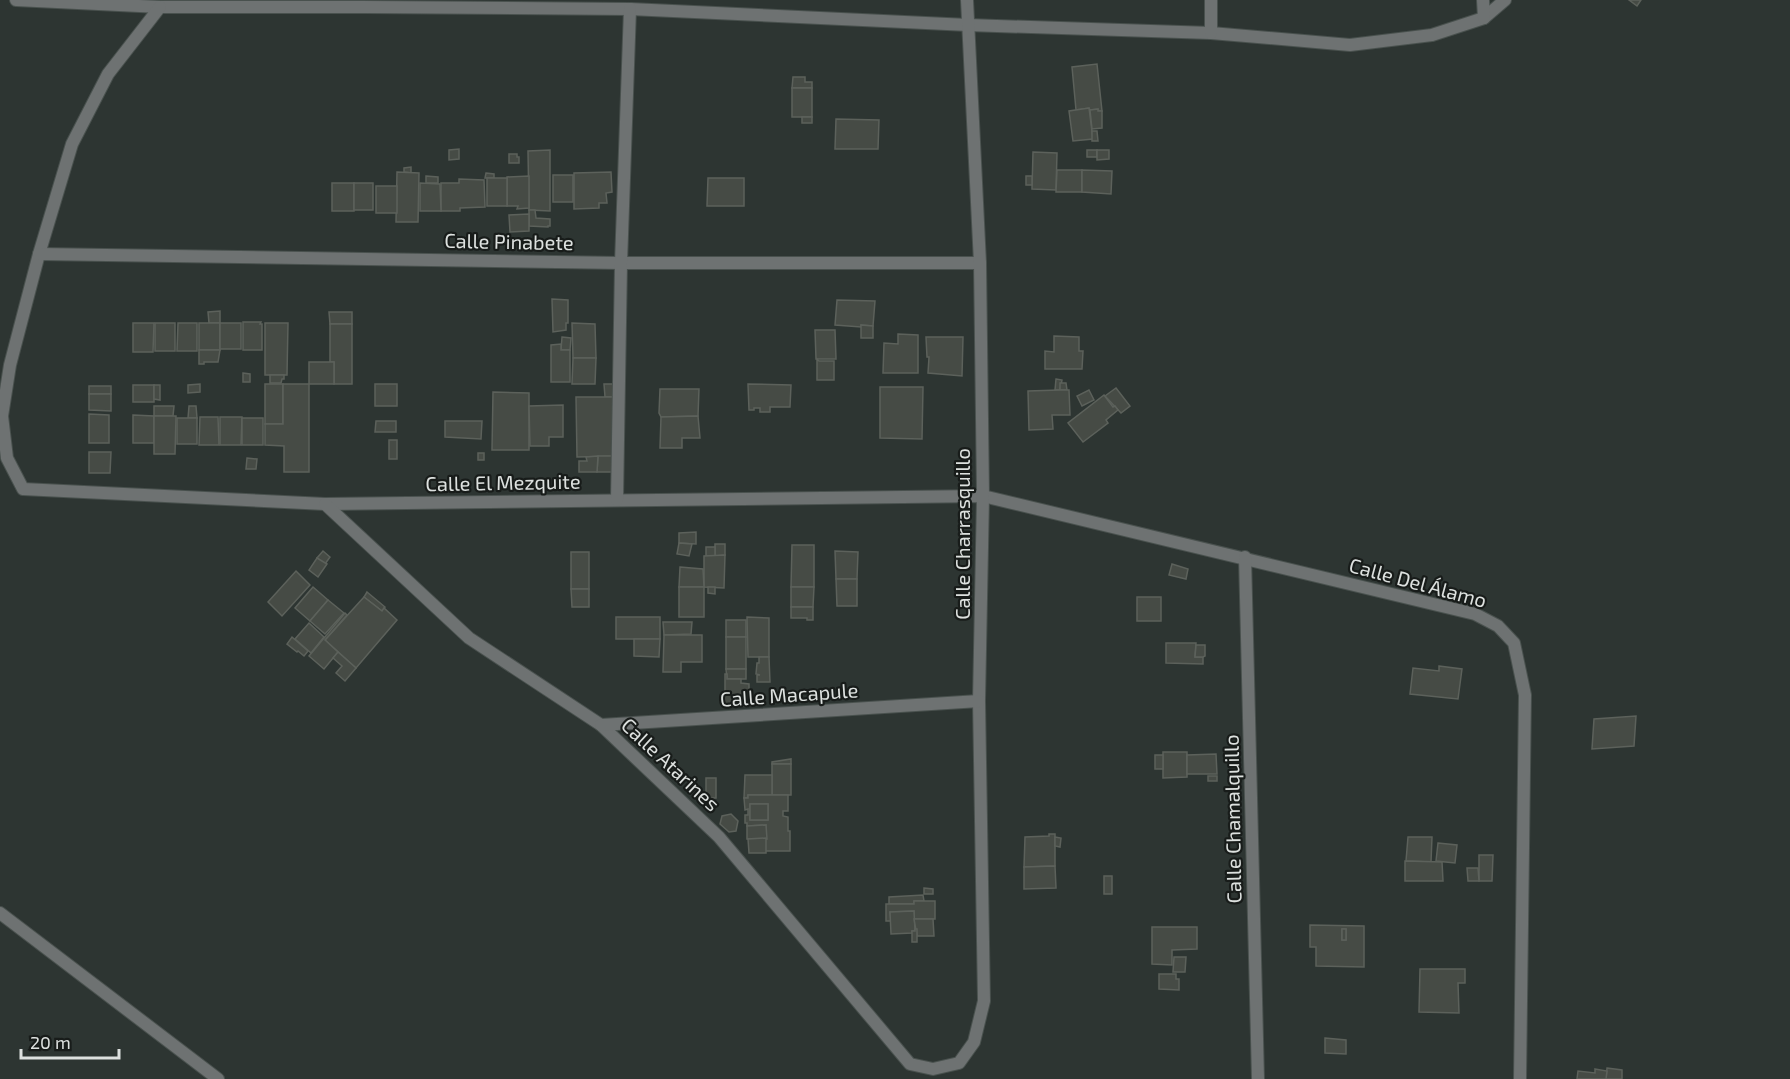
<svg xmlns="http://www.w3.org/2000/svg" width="1790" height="1079" viewBox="0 0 1790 1079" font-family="'Exo 2',sans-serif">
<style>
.building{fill:#464b45;stroke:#5c615b;stroke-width:1.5;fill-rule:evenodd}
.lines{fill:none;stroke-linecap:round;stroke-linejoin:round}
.minor-casing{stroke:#49514e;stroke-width:14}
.minor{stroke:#6e7272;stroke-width:12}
.labels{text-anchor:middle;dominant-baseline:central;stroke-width:4.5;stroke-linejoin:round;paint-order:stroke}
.street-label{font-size:20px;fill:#dde1df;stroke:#181c1a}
</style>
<rect width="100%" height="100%" fill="#2d3532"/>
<!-- building -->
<g class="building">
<polygon points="1629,0 1641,0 1637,6"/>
<polygon points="1097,64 1102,111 1098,111 1098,109 1090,110 1089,108 1076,110 1072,67"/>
<polygon points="793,77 805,77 805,82 812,82 812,88 792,88"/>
<rect x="792" y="88" width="20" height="29"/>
<polygon points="1089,108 1093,139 1073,141 1069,111"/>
<polygon points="1098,109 1098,111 1102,111 1102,128 1092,129 1090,110"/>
<rect x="802" y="117" width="10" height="6"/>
<polygon points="836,119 879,120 878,149 835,149"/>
<polygon points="1092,131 1097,131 1098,141 1092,141"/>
<polygon points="459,149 459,159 449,160 449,150"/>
<polygon points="550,150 550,211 529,210 528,151"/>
<rect x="1087" y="150" width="10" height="7"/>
<polygon points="1097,150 1109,150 1109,159 1097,160"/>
<polygon points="1033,152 1057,153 1056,190 1032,189"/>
<polygon points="509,154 517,154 517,157 519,157 519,163 509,163"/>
<polygon points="411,167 411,173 404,172 404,168"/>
<polygon points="1057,170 1082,170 1082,192 1056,192"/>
<polygon points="1082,170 1112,171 1111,194 1082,192"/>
<polygon points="397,172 419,173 418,222 396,222"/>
<polygon points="611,172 612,192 606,193 607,203 599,203 599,208 574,209 574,173"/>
<polygon points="486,173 494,174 494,178 485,178"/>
<rect x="553" y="175" width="20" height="27"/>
<polygon points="426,176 438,177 438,183 426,183"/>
<polygon points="529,176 529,208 517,209 518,206 507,206 507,177"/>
<rect x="1026" y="176" width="6" height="9"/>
<rect x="487" y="178" width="20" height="28"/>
<polygon points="708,178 744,178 744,206 707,206"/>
<polygon points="459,179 484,180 485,207 460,208 460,211 441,211 441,183 459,183"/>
<rect x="332" y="183" width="22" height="28"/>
<rect x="354" y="183" width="19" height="27"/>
<polygon points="420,183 440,184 441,211 420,211"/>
<rect x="376" y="186" width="21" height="27"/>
<polygon points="529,210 535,210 536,218 550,219 550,226 548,226 548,227 529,226"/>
<polygon points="529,214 529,231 510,232 509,215"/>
<polygon points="552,299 568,300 568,323 566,323 566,330 553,332"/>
<polygon points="837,300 875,301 873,326 861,325 861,327 835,325"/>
<polygon points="220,311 220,323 209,323 208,312"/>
<polygon points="329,312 352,312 352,324 330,324"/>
<polygon points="243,322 261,322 260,324 262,324 262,350 243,350"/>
<polygon points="133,323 154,323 153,352 133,352"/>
<rect x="155" y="323" width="20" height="28"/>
<polygon points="178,323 197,323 197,351 177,351"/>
<rect x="199" y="323" width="21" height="27"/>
<rect x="220" y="323" width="21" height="26"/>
<polygon points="265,323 288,323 287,375 265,375"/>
<polygon points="572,323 595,324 596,358 573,358"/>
<polygon points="330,324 352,324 352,384 334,384 334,362 330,362"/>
<polygon points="861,325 873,326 873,338 861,338"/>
<polygon points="815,330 835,330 836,359 816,359"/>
<polygon points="898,334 918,335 918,373 883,373 884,343 898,344"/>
<polygon points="1054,336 1079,337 1079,351 1083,351 1082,369 1045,369 1045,351 1054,352"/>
<polygon points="562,337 571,338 570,350 561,350"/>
<polygon points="926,337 963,337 962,376 928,373 929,357 927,357"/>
<polygon points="561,344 561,350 570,350 570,382 551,382 551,345"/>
<polygon points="199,350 220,350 218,362 204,362 204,364 199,364"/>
<polygon points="573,358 596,358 595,384 572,384"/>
<polygon points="817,359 819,361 834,361 834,380 817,380"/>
<rect x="309" y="362" width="25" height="22"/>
<polygon points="243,373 250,374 250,382 243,382"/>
<polygon points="270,375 284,375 284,379 282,379 281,383 270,383"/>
<polygon points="1056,379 1062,380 1060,390 1055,390"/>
<polygon points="1060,383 1066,383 1067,390 1060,390"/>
<polygon points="200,384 200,392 188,393 188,385"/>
<rect x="265" y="384" width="18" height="40"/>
<polygon points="283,384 309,384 309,472 284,472 284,446 265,445 265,424 283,424"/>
<rect x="375" y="384" width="22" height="22"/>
<polygon points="604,384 616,384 616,397 605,397"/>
<polygon points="748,384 791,385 790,407 770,407 770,412 760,412 760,408 754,408 754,410 749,410"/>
<rect x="133" y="385" width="21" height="17"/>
<polygon points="154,385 160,385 160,400 154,399"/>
<rect x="89" y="386" width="22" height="8"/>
<polygon points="880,387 923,387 922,439 880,438"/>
<polygon points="1116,388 1130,406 1121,413 1105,396"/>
<polygon points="660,389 699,389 698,416 661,417 659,413"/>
<polygon points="1060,390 1069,390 1070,415 1052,415 1053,429 1029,430 1028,391"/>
<polygon points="1089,390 1094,400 1082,406 1077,396"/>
<polygon points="493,392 529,393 529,450 492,450"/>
<polygon points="89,394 111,394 111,411 89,410"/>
<polygon points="1104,395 1113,407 1115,406 1118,410 1106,420 1108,423 1083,442 1068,423"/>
<polygon points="576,397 616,397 616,456 577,457"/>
<polygon points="563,405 563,437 549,437 549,446 530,446 529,406"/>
<polygon points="154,406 174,406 173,416 154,416"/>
<polygon points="189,406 196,406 197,418 188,418"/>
<polygon points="89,414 109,415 109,443 89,443"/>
<polygon points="133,415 154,416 154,443 133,443"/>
<polygon points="154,416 176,416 175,454 154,454"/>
<polygon points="698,416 700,438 682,438 682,448 660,448 661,417"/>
<polygon points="200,417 218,417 219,445 199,445"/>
<polygon points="220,417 242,417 241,445 220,445"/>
<rect x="177" y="418" width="20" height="26"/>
<rect x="242" y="418" width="21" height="27"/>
<polygon points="376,421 396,421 396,432 375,432"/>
<polygon points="445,421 482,421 481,439 445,437"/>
<rect x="389" y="440" width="8" height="19"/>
<polygon points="89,452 111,452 110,473 89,473"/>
<rect x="478" y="453" width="6" height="7"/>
<polygon points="598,456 616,456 617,472 597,472"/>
<polygon points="598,456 597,472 579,472 579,461 587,461 586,457"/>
<polygon points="247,458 257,459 256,469 246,469"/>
<polygon points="696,532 696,544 679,543 679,533"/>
<polygon points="679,543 692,544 689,556 677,554"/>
<polygon points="715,544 725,544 725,555 715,556"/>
<polygon points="792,545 814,545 814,587 791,587"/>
<rect x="706" y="547" width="9" height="9"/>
<polygon points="323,551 330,557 325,564 317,558"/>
<polygon points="835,551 858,552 857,579 836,579"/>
<rect x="571" y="552" width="18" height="37"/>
<polygon points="725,555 724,588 704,587 704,556"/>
<polygon points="317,558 327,564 318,577 309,570"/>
<polygon points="1172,564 1188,569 1186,579 1169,575"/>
<polygon points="680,567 703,569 704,587 679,587"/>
<polygon points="296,571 310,585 282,616 268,602"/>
<polygon points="836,579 857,579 857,606 837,606"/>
<polygon points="313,587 328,600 310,621 295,608"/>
<rect x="679" y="587" width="25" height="30"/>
<polygon points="708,587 715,587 715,594 708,593"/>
<polygon points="791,587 814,587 813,607 791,607"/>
<polygon points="571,589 589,589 589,607 572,607"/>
<polygon points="367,592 385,607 382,611 364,597"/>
<polygon points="364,597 382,611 384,608 397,620 356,668 325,640"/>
<rect x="1137" y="597" width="24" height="24"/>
<polygon points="328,600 344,613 325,634 310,621"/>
<polygon points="791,607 813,607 813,620 807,620 807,618 791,618"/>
<polygon points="345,613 347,615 325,640 338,652 324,669 309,656"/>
<rect x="616" y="617" width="44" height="22"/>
<polygon points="747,617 769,618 769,657 748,657"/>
<rect x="726" y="620" width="20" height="17"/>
<polygon points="663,622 692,622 691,634 664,635"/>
<polygon points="309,623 324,637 311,653 295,639"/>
<polygon points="664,635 702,635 702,662 681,662 681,672 663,672"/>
<polygon points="292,637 308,651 304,656 298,651 297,652 287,644"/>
<rect x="726" y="637" width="20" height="32"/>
<polygon points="634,639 660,639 659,657 634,656"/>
<polygon points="1166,643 1196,643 1195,657 1203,657 1203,664 1166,663"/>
<polygon points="1196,645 1205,645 1205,656 1203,657 1195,657"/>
<polygon points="338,652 356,668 345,681 336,673 342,666 333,658"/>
<polygon points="759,657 769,657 770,682 757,682 757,675 760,675 756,674 757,663 759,663"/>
<polygon points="1439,666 1462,669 1458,699 1410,694 1413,668 1439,671"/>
<polygon points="726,669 746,669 746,679 727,679"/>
<polygon points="725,674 727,674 727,679 741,679 741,683 749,684 749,706 725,706"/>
<polygon points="1636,716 1634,746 1592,749 1594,719"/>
<polygon points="1163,752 1187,752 1187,777 1163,778"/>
<polygon points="1216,754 1217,774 1187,774 1187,755"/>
<rect x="1155" y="755" width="8" height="14"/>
<polygon points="791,759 791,764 772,764 772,762"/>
<rect x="772" y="764" width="19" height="31"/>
<polygon points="745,775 772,775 772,795 748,795 748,798 744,798"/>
<rect x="1208" y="776" width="9" height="5"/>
<rect x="706" y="778" width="10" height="20"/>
<path d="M748,795h40v16h-5v5l5,1v14h2v20h-25l1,-26 -19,1v-3h-2v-8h3v-6l-3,1 -1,-12h4zM750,804h18v16h-18z"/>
<rect x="750" y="804" width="18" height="16"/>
<polygon points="731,814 738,821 736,831 729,832 720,824 722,816"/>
<polygon points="766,825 767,839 747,839 747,826"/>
<polygon points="1049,834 1055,834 1055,866 1024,867 1025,837 1049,836"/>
<polygon points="1055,837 1061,838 1060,847 1055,846"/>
<polygon points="1408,837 1432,837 1431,862 1406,861"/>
<polygon points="766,838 766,853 749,853 748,839"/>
<polygon points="1438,843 1457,845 1455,863 1436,861"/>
<polygon points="1479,855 1493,855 1492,881 1479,881"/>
<polygon points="1405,861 1442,862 1443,881 1405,881"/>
<polygon points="1055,866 1056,888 1024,889 1024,867"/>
<polygon points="1467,868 1478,868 1479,881 1468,881"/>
<rect x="1104" y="876" width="8" height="18"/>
<polygon points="924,888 933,889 933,894 924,894"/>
<polygon points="923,895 924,901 914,901 914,904 889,904 889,897"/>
<polygon points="914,901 935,901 935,919 914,919 914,911 890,912 891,921 886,921 886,904 914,904"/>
<polygon points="914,911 915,931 912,931 912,933 891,934 890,912"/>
<polygon points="914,919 933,919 934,936 917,936"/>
<path d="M1310,925l54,1v41l-48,-1v-19h-6zM1342,929h4v11h-4z"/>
<polygon points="1152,927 1197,927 1197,949 1172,950 1172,965 1152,964"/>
<polygon points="915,929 917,929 917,942 912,942 912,931 915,931"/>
<rect x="1342" y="929" width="4" height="11"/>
<polygon points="1174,957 1186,957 1185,972 1173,972"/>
<polygon points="1420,969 1465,969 1465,983 1458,983 1459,1013 1419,1012"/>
<polygon points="1159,974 1176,974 1176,979 1179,979 1179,990 1159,989"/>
<polygon points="1325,1038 1346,1040 1346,1054 1325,1053"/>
<polygon points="1607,1068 1622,1070 1622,1079 1606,1079"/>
<polygon points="1595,1069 1607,1071 1606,1079 1577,1079 1578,1071 1595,1073"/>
</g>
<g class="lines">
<!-- minor casing -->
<g class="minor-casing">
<g id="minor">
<polyline points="16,0 160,7 364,7 630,9 968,25 1211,33 1350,45 1432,35 1484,18 1505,0"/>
<polyline points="1483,0 1484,18"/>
<polyline points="160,7 108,74 72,144 39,254 10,365 2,416 7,458 23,489 325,504 983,496 1475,614 1498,626 1514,643 1525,695 1520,1079"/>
<polyline points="1211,33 1211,0"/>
<polyline points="39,254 621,263 980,263"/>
<polyline points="617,500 621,263 630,9"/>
<polyline points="325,504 469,638 601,725 719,837 910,1064 933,1069 959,1063 974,1042 984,1001 979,701 983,496 980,263 967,0"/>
<polyline points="1245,557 1258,1079"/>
<polyline points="601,725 979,701"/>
<polyline points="0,913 218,1079"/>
</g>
</g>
<!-- minor -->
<use href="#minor" class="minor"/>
</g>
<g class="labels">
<!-- street labels -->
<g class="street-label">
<text transform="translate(509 241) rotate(1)">Calle Pinabete</text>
<text transform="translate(503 482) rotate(-1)">Calle El Mezquite</text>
<text transform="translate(962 534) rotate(-90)">Calle Charrasquillo</text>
<text transform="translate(1418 582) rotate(15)">Calle Del Álamo</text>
<text transform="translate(789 694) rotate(-4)">Calle Macapule</text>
<text transform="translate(671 764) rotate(43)">Calle Atarines</text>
<text transform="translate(1232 819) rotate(-91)">Calle Chamalquillo</text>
</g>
</g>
<!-- scale -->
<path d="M21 1049v9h98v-9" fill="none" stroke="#dde1df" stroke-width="3"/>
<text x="30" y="1049" font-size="18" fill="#dde1df" stroke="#181c1a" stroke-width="4.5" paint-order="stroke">20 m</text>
</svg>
